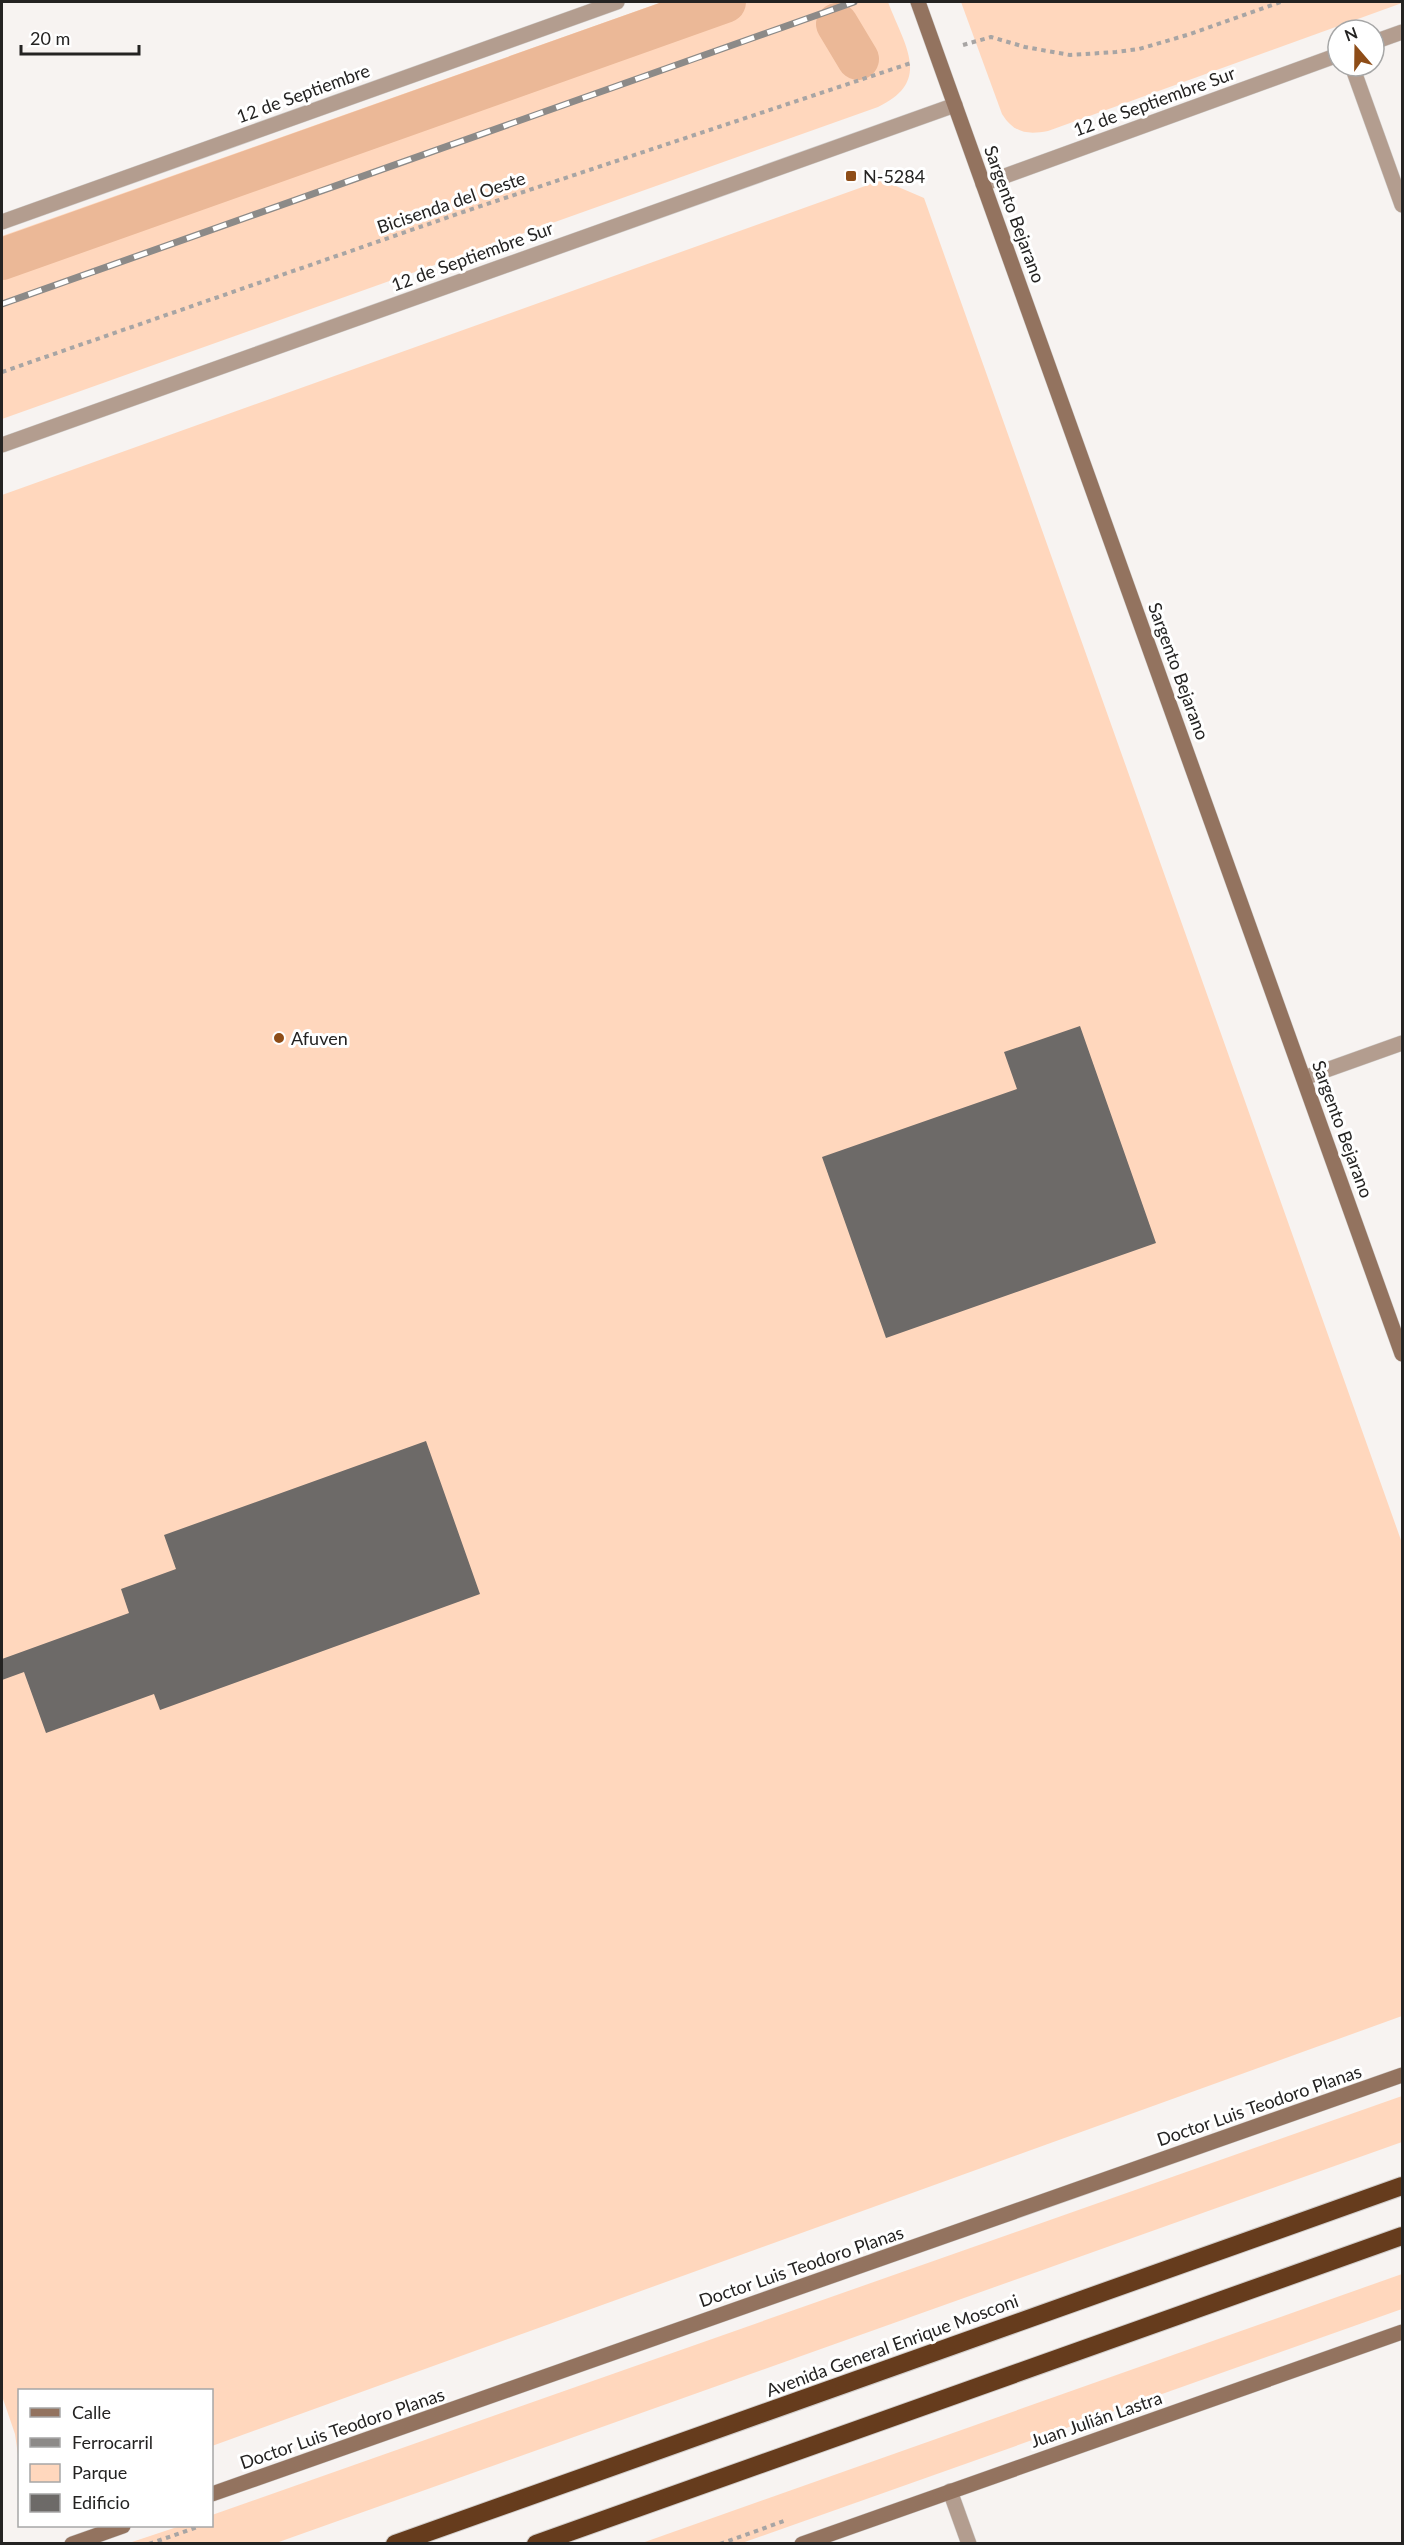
<svg xmlns="http://www.w3.org/2000/svg" width="1404" height="2545" viewBox="0 0 1404 2545" font-family="Lato,sans-serif">
<style>
.green{fill:#ffd7bd}
.lines{fill:none;stroke-linecap:round;stroke-linejoin:round}
.canal{stroke:#ebb897;stroke-width:42}
.building{fill:#6d6a68}
.lane-casing{stroke:#d1cecc;stroke-width:16}
.street-casing{stroke:#d1cecc;stroke-width:16}
.secondary-casing{stroke:#d1cecc;stroke-width:16}
.highway-casing{stroke:#d1cecc;stroke-width:20}
.path{stroke:#a8a5a4;stroke-width:4;stroke-dasharray:4.5 4.5;stroke-linecap:butt}
.lane{stroke:#b39d8f;stroke-width:15}
.street{stroke:#b39d8f;stroke-width:15}
.secondary{stroke:#93735f;stroke-width:15}
.highway{stroke:#663c1d;stroke-width:18}
.rail-casing{stroke:#8c8a88;stroke-width:7}
.rail{stroke:#fff;stroke-width:4.5;stroke-dasharray:14;stroke-linecap:butt}
.poi-dot{fill:#8e4d18;stroke:#fff;stroke-width:2}
.labels{text-anchor:middle;dominant-baseline:central;stroke-width:6;stroke-linejoin:round;paint-order:stroke}
.street-label{font-size:18px;fill:#242322;stroke:#fff}
.poi-label{font-size:18px;fill:#242322;stroke:#fff;text-anchor:start}
</style>
<rect width="100%" height="100%" fill="#f7f3f1"/>
<!-- green -->
<g class="green">
<path d="M662,2h226c16,43 45,79 -10,105l-876,312v-183z"/>
<path d="M961,2h441v1l-354,128c-21,4 -34,2 -46,-17z"/>
<polygon points="882,180 924,198 1402,1543 1402,2016 212,2446 212,2390 20,2390 19,2462 15,2434 2,2396 2,495"/>
<polygon points="1402,2096 1402,2142 276,2543 129,2543 180,2526 212,2526 212,2515"/>
<polygon points="1402,2274 1402,2309 742,2543 642,2543"/>
</g>
<g class="lines">
<!-- canal -->
<g class="canal">
<polyline points="837,24 858,59"/>
<polyline points="2,259 725,2"/>
</g>
</g>
<!-- building -->
<g class="building">
<polygon points="1080,1026 1156,1243 886,1338 822,1157 1017,1089 1004,1052"/>
<polygon points="426,1441 480,1594 160,1710 154,1694 46,1733 24,1672 2,1680 2,1659 129,1613 121,1589 176,1569 164,1535"/>
</g>
<g class="lines">
<!-- lane casing -->
<g class="lane-casing">
<polyline id="lane" points="2,222 617,2"/>
</g>
<!-- street casing -->
<g class="street-casing">
<g id="street">
<polyline points="1374,42 1402,32"/>
<polyline points="1352,66 1402,205"/>
<polyline points="983,184 1338,55"/>
<polyline points="2,445 955,105"/>
<polyline points="1304,1078 1402,1043"/>
<polyline points="950,2491 969,2544"/>
</g>
</g>
<!-- secondary casing -->
<g class="secondary-casing">
<g id="secondary">
<polyline points="918,2 1402,1354"/>
<polyline points="212,2494 1402,2075"/>
<polyline points="72,2544 123,2526"/>
<polyline points="802,2544 1402,2332"/>
</g>
</g>
<!-- highway casing -->
<g class="highway-casing">
<g id="highway">
<polyline points="395,2544 1402,2186"/>
<polyline points="536,2544 1402,2236"/>
</g>
</g>
<!-- path -->
<g class="path">
<polyline points="963,45 991,37 1025,47 1070,55 1116,52 1139,49 1187,35 1281,2"/>
<polyline points="2,372 469,210 911,63"/>
<polyline points="149,2544 200,2526"/>
<polyline points="720,2544 784,2521"/>
</g>
<!-- lane -->
<use href="#lane" class="lane"/>
<!-- street -->
<use href="#street" class="street"/>
<!-- secondary -->
<use href="#secondary" class="secondary"/>
<!-- highway -->
<use href="#highway" class="highway"/>
<!-- rail casing -->
<g class="rail-casing">
<polyline id="rail" points="2,304 854,2"/>
</g>
<!-- rail -->
<use href="#rail" class="rail"/>
</g>
<!-- markers -->
<g class="poi-dot">
<rect x="845" y="170" width="12" height="12" rx="3"/>
<circle cx="279" cy="1038" r="6"/>
</g>
<g class="labels">
<!-- street labels -->
<g class="street-label">
<text transform="translate(303 93) rotate(-20)">12 de Septiembre</text>
<text transform="translate(1154 101) rotate(-20)">12 de Septiembre Sur</text>
<text transform="translate(451 202) rotate(-19)">Bicisenda del Oeste</text>
<text transform="translate(1015 214) rotate(70)">Sargento Bejarano</text>
<text transform="translate(472 256) rotate(-20)">12 de Septiembre Sur</text>
<text transform="translate(1179 671) rotate(70)">Sargento Bejarano</text>
<text transform="translate(1343 1129) rotate(70)">Sargento Bejarano</text>
<text transform="translate(1259 2105) rotate(-19)">Doctor Luis Teodoro Planas</text>
<text transform="translate(801 2266) rotate(-19)">Doctor Luis Teodoro Planas</text>
<text transform="translate(892 2345) rotate(-20)">Avenida General Enrique Mosconi</text>
<text transform="translate(1096 2419) rotate(-19)">Juan Julián Lastra</text>
<text transform="translate(342 2428) rotate(-19)">Doctor Luis Teodoro Planas</text>
</g>
<!-- poi labels -->
<g class="poi-label">
<text x="863" y="176">N-5284</text>
<text x="291" y="1038">Afuven</text>
</g>
</g>
<!-- border -->
<rect width="1404" height="2545" fill="none" stroke="#242322" stroke-width="6"/>
<!-- legend -->
<rect x="18" y="2389" width="195" height="138" fill="#ffffff" stroke="#a7a7a7" stroke-width="1.5"/>
<rect x="30" y="2408" width="30" height="9" fill="#93735f" stroke="#a7a7a7" stroke-width="1.5"/>
<text x="72" y="2419" font-size="18" fill="#242322">Calle</text>
<rect x="30" y="2438" width="30" height="9" fill="#8c8a88" stroke="#a7a7a7" stroke-width="1.5"/>
<text x="72" y="2449" font-size="18" fill="#242322">Ferrocarril</text>
<rect x="30" y="2464" width="30" height="18" fill="#ffd7bd" stroke="#a7a7a7" stroke-width="1.5"/>
<text x="72" y="2479" font-size="18" fill="#242322">Parque</text>
<rect x="30" y="2494" width="30" height="18" fill="#6d6a68" stroke="#a7a7a7" stroke-width="1.5"/>
<text x="72" y="2509" font-size="18" fill="#242322">Edificio</text>
<!-- north arrow -->
<g transform="translate(1356 48) rotate(340)"><circle r="28" fill="#ffffff" stroke="#a7a7a7" stroke-width="1.5"/>
<path d="M0-4.5L10 22L0 15L-10 22Z" fill="#8e4d18"/>
<text y="-9" font-size="16" font-weight="bold" text-anchor="middle" fill="#242322">N</text>
</g>
<!-- scale -->
<path d="M21 45v9h118v-9" fill="none" stroke="#242322" stroke-width="3"/>
<text x="30" y="45" font-size="18" fill="#242322" stroke="#ffffff" stroke-width="4.5" paint-order="stroke">20 m</text>
</svg>
